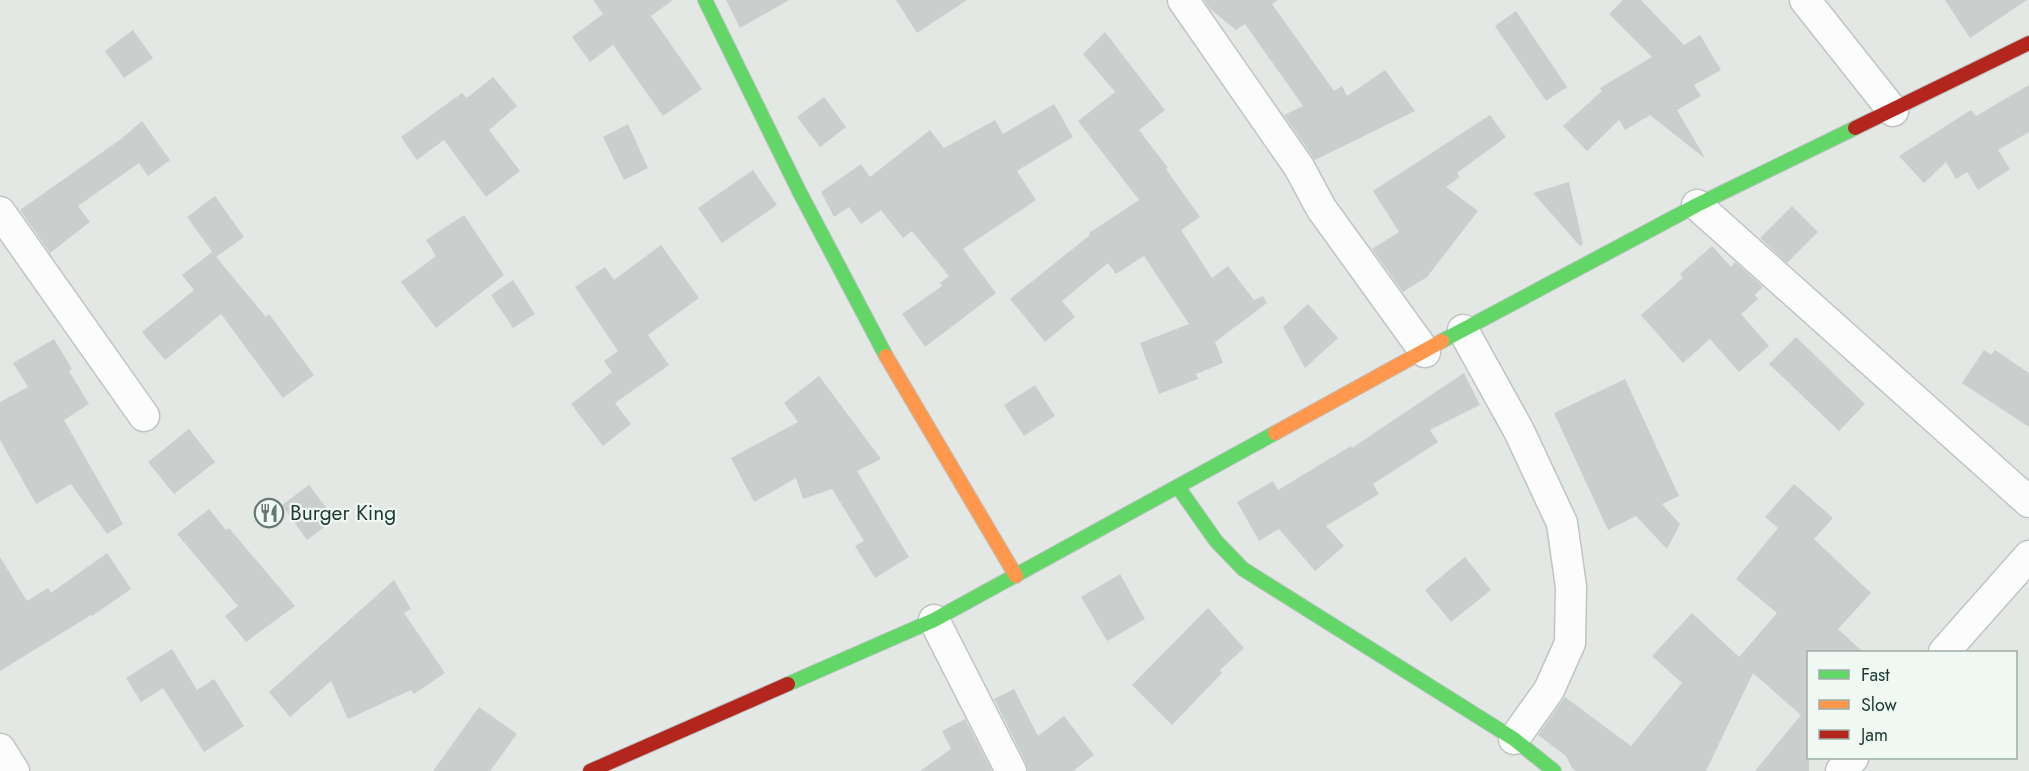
<svg xmlns="http://www.w3.org/2000/svg" width="2029" height="771" viewBox="0 0 2029 771" font-family="Jost,sans-serif">
<style>
.building{fill:#cacfcd}
.lines{fill:none;stroke-linecap:round;stroke-linejoin:round}
.street-casing{stroke:#c0c5c2;stroke-width:33}
.fast-casing{stroke:#bcc4c1;stroke-width:16}
.slow-casing{stroke:#bcc4c1;stroke-width:16}
.jam-casing{stroke:#bcc4c1;stroke-width:16}
.street{stroke:#fbfcfb;stroke-width:30}
.fast{stroke:#63d668;stroke-width:14}
.slow{stroke:#ff974d;stroke-width:14}
.jam{stroke:#b3261e;stroke-width:14}
.labels{text-anchor:middle;dominant-baseline:central;stroke-width:4.5;stroke-linejoin:round;paint-order:stroke}
.poi-label{font-size:21px;fill:#203c32;stroke:#f0f8f3;text-anchor:start}
</style>
<rect width="100%" height="100%" fill="#e3e8e5"/>
<!-- building -->
<g class="building">
<polygon points="593,0 673,0 651,16 702,89 663,116 613,45 590,62 572,37 603,14"/>
<polygon points="726,0 789,0 740,28"/>
<polygon points="896,0 967,0 917,33"/>
<polygon points="1204,0 1278,0 1272,4 1334,91 1342,86 1347,96 1385,70 1415,111 1315,160 1284,115 1303,106 1245,24 1236,30 1210,9"/>
<polygon points="1623,0 1641,0 1684,45 1700,35 1721,70 1694,85 1701,96 1677,110 1704,156 1703,157 1650,115 1625,130 1619,120 1587,151 1563,126 1602,91 1600,88 1652,57 1609,14"/>
<polygon points="1945,0 2027,0 1970,38"/>
<polygon points="1516,11 1567,87 1546,101 1495,26"/>
<polygon points="133,30 153,58 124,78 105,51"/>
<polygon points="1105,32 1165,110 1139,130 1168,168 1166,169 1200,217 1181,230 1212,278 1228,266 1254,300 1263,296 1267,303 1215,342 1223,363 1196,374 1198,379 1159,394 1140,343 1189,324 1144,256 1116,274 1108,263 1062,301 1075,317 1045,342 1010,299 1090,235 1089,233 1139,200 1078,121 1115,92 1083,54"/>
<polygon points="493,77 517,106 489,130 520,171 486,197 444,140 417,160 401,137 462,93 467,98"/>
<polygon points="2029,85 2029,132 1998,150 2010,169 1978,190 1967,172 1956,179 1946,162 1924,183 1899,156 1971,110 1976,116"/>
<polygon points="824,97 846,127 820,147 797,117"/>
<polygon points="1054,104 1073,137 1017,171 1036,200 963,249 996,293 925,347 902,314 942,286 940,283 949,276 912,231 903,238 881,210 861,224 849,207 834,217 821,192 861,164 870,177 930,130 944,148 995,120 1003,134"/>
<polygon points="1490,115 1506,137 1457,173 1460,177 1446,187 1478,211 1427,277 1403,292 1372,249 1399,232 1373,191"/>
<polygon points="142,121 170,160 148,176 139,163 78,206 90,222 50,253 20,210 121,139"/>
<polygon points="628,124 648,168 624,180 603,137"/>
<polygon points="753,170 777,205 722,243 698,208"/>
<polygon points="1569,182 1583,244 1580,246 1533,193"/>
<polygon points="215,196 244,237 216,257 187,217"/>
<polygon points="1792,206 1818,232 1787,263 1760,238"/>
<polygon points="464,215 504,275 436,328 401,282 436,256 426,240"/>
<polygon points="661,245 699,298 648,335 669,365 615,403 631,424 603,446 571,404 612,372 604,361 618,351 575,287 605,267 614,280"/>
<polygon points="1712,246 1731,267 1735,262 1763,287 1755,295 1758,299 1741,314 1769,346 1739,372 1710,339 1683,363 1641,315 1683,278 1680,274"/>
<polygon points="212,252 266,317 269,314 314,375 283,398 221,314 165,360 142,332 194,290 182,275"/>
<polygon points="513,280 535,314 513,328 491,295"/>
<polygon points="1308,304 1338,338 1305,368 1283,327"/>
<polygon points="1796,337 1865,404 1839,431 1769,364"/>
<polygon points="54,339 72,369 69,371 89,404 64,420 123,524 107,534 71,484 36,504 0,440 0,402 28,387 13,363"/>
<polygon points="1984,350 1991,355 1995,350 2029,373 2029,427 1962,383"/>
<polygon points="1464,373 1480,405 1430,430 1438,442 1373,484 1379,494 1326,526 1344,546 1315,571 1279,529 1259,541 1237,502 1273,481 1278,490 1351,446 1352,448"/>
<polygon points="819,376 881,459 857,471 909,557 875,578 855,546 864,541 832,489 803,499 796,478 754,502 731,458 798,422 784,403"/>
<polygon points="1625,379 1679,496 1662,504 1680,524 1667,549 1636,516 1608,530 1554,413"/>
<polygon points="1035,385 1055,416 1024,436 1004,405"/>
<polygon points="189,429 215,462 174,494 148,462"/>
<polygon points="1794,484 1833,518 1814,539 1871,593 1838,629 1863,652 1809,652 1809,771 1755,771 1801,715 1753,673 1706,771 1576,771 1572,768 1566,756 1538,735 1565,697 1631,746 1682,683 1652,656 1692,613 1739,657 1777,613 1736,579 1778,528 1765,517"/>
<polygon points="309,485 335,519 307,540 282,505"/>
<polygon points="209,509 226,530 229,528 295,606 246,642 225,616 238,606 177,534"/>
<polygon points="107,553 131,589 92,616 91,615 0,671 0,557 27,601 48,588 51,593"/>
<polygon points="1465,557 1491,590 1451,622 1425,590"/>
<polygon points="1120,574 1145,619 1107,641 1081,597"/>
<polygon points="394,580 411,609 404,613 445,673 414,694 411,690 348,719 331,681 290,717 269,692"/>
<polygon points="1208,608 1244,648 1220,670 1222,673 1172,725 1132,685"/>
<polygon points="172,649 197,690 214,679 244,726 204,752 163,688 141,702 126,678"/>
<polygon points="1014,689 1038,736 1064,716 1094,755 1073,771 1028,771 1026,763 994,699"/>
<polygon points="479,707 517,734 490,771 433,771"/>
<polygon points="965,719 992,771 920,771 951,749 942,731"/>
</g>
<g class="lines">
<!-- street casing -->
<g class="street-casing">
<g id="street">
<polyline points="1183,0 1299,167 1321,208 1425,352"/>
<polyline points="1805,0 1893,111"/>
<polyline points="1697,205 2029,502"/>
<polyline points="0,212 144,416"/>
<polyline points="1463,330 1519,431 1562,523 1571,587 1570,643 1549,690 1514,739"/>
<polyline points="934,620 1011,771"/>
<polyline points="1944,652 2029,556"/>
<polyline points="0,749 14,771"/>
<polyline points="1841,771 1853,758"/>
</g>
</g>
<!-- fast casing -->
<g class="fast-casing">
<g id="fast">
<polyline points="705,0 799,191 886,356"/>
<polyline points="1442,341 1697,205 1855,128"/>
<polyline points="1178,487 1216,541 1243,569 1514,739 1554,771"/>
<polyline points="788,684 934,620 1275,433"/>
</g>
</g>
<!-- slow casing -->
<g class="slow-casing">
<g id="slow">
<polyline points="886,356 1016,576"/>
<polyline points="1275,433 1442,341"/>
</g>
</g>
<!-- jam casing -->
<g class="jam-casing">
<g id="jam">
<polyline points="1855,128 2029,43"/>
<polyline points="590,771 788,684"/>
</g>
</g>
<!-- street -->
<use href="#street" class="street"/>
<!-- fast -->
<use href="#fast" class="fast"/>
<!-- slow -->
<use href="#slow" class="slow"/>
<!-- jam -->
<use href="#jam" class="jam"/>
</g>
<!-- icons -->
<defs>
<g id="restaurant-ring" transform="scale(1.5)"><circle r="9.5" fill="#f0f8f3" stroke="#647871" stroke-width="1.5"/><path d="M-5-6h1v4h1v-4h1v4h1v-4h1v5L-1.5 .5V6h-2V.5L-5-1ZM5-6V6H3V1.5H1.5Q1.5-4 5-6Z" fill="#647871"/></g>
</defs>
<g fill-rule="evenodd">
<use href="#restaurant-ring" x="269" y="513"/>
</g>
<g class="labels">
<!-- poi labels -->
<g class="poi-label">
<text x="290" y="513">Burger King</text>
</g>
</g>
<!-- legend -->
<rect x="1807" y="651" width="210" height="108" fill="#f0f8f3" stroke="#9dada6" stroke-width="1.5"/>
<rect x="1819" y="670" width="30" height="9" fill="#63d668" stroke="#9dada6" stroke-width="1.5"/>
<text x="1861" y="681" font-size="18" fill="#203c32">Fast</text>
<rect x="1819" y="700" width="30" height="9" fill="#ff974d" stroke="#9dada6" stroke-width="1.5"/>
<text x="1861" y="711" font-size="18" fill="#203c32">Slow</text>
<rect x="1819" y="730" width="30" height="9" fill="#b3261e" stroke="#9dada6" stroke-width="1.5"/>
<text x="1861" y="741" font-size="18" fill="#203c32">Jam</text>
</svg>
